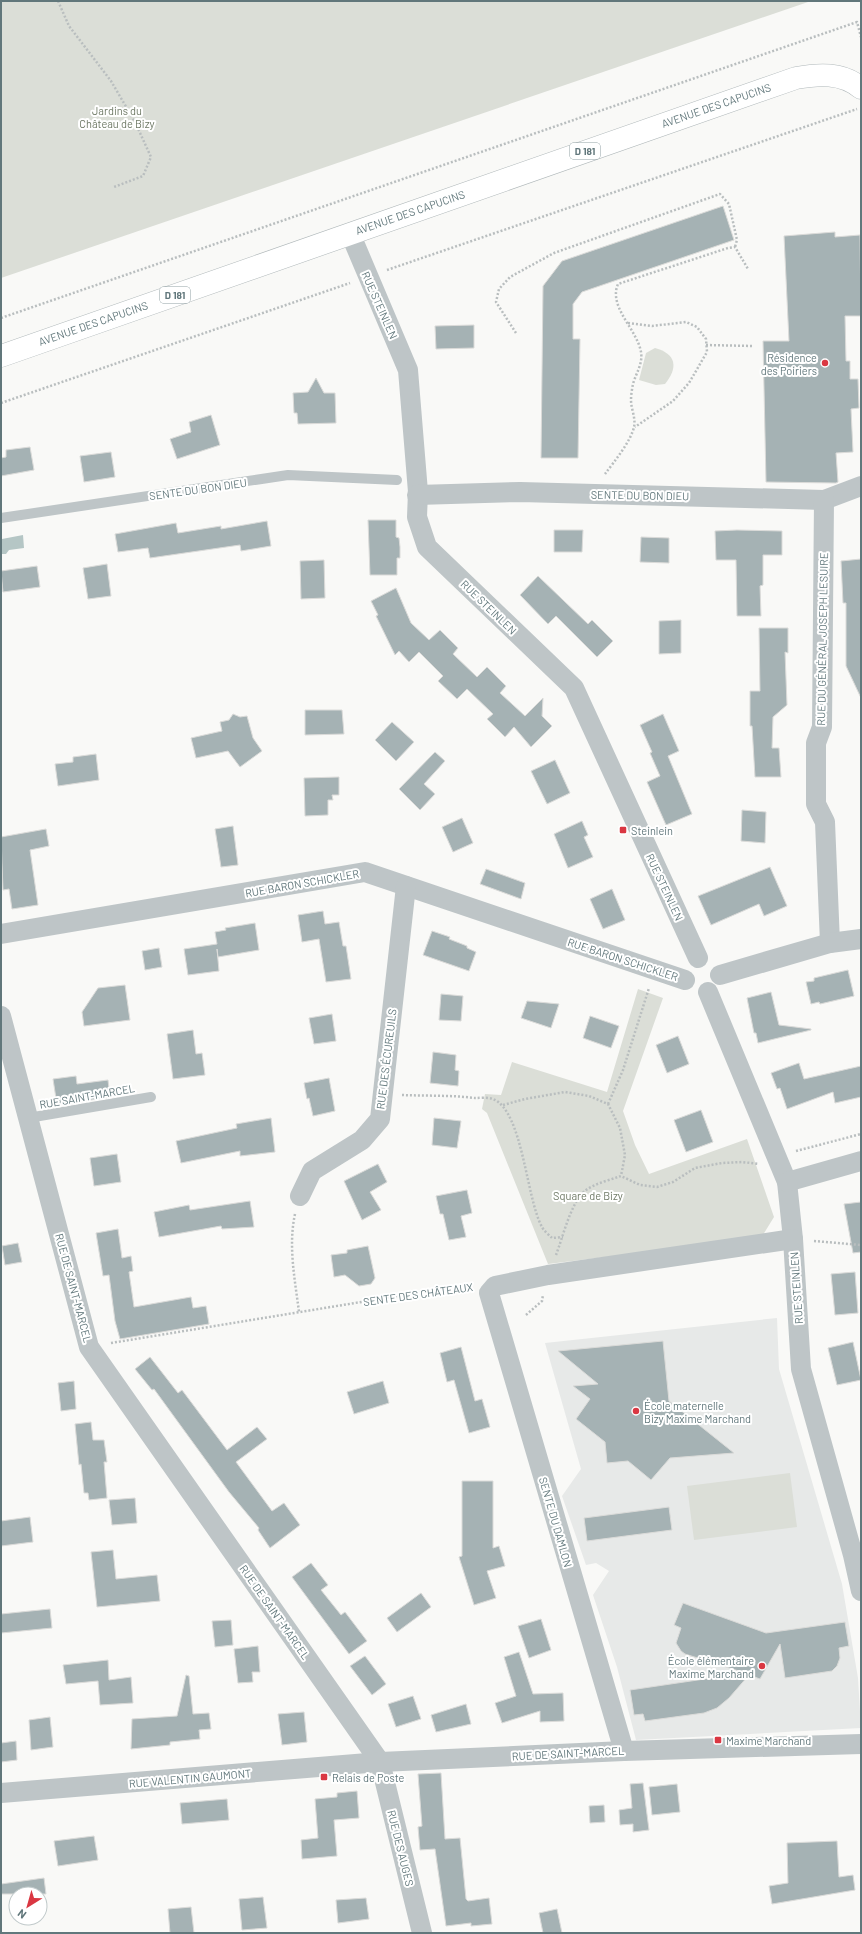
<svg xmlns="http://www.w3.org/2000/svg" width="862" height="1934" viewBox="0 0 862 1934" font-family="Barlow,sans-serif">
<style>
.built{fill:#e7e9e8}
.green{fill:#dbded7}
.water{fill:#b5c6c5}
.building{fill:#a5b2b4;stroke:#dbdbd9}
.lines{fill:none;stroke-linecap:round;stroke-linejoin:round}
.primary-casing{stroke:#b0b8ba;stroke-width:23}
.path{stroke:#b9bebf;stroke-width:2.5;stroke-dasharray:2 2;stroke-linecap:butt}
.lane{stroke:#bec5c7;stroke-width:10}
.street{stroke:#bec5c7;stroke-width:20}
.primary{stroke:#fff;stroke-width:22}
.poi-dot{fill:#da3742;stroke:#fff;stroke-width:1.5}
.labels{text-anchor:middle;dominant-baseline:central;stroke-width:4;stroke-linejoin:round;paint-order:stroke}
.shield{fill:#fff;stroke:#90a0a3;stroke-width:1}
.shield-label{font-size:10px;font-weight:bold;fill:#61777b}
.street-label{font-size:11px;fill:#61777b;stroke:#fff}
.park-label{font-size:11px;fill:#6e7965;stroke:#fff}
.poi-label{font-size:11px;fill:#61777b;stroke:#fff;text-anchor:start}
</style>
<rect width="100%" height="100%" fill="#f9f9f7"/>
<!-- built -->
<polygon class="built" points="777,1318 779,1369 842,1584 858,1678 861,1728 636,1740 617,1667 593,1595 609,1571 596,1563 586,1565 562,1496 581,1469 545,1343"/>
<!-- green -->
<g class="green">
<polygon points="1,1 811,1 1,278"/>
<path d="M655,348c22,6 23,20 10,36l-9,1 -17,-5 7,-27z"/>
<polygon points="638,989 663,998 623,1111 635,1145 649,1174 747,1139 774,1217 761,1238 548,1264 487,1113 482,1109 485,1094 501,1095 512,1062 607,1092"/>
<polygon points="790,1473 797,1527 694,1540 687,1486"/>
</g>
<!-- water -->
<polygon class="water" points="23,535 24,548 9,550 6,554 1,554 2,539"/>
<!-- building -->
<g class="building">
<polygon points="723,206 734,240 582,292 573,304 573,339 580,339 578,458 541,458 543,286 562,261"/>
<polygon points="835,232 835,237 860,235 861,316 845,316 846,361 850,361 850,379 858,379 859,408 851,409 853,452 836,453 838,482 836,483 766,482 763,341 789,341 784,236"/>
<polygon points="474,325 474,348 436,349 435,326"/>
<polygon points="316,378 324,393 335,393 336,423 298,424 297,413 294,413 293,393 308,392"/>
<polygon points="211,415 220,445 177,459 170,439 191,432 189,422"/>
<polygon points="30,447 34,470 1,476 1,458 6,457 6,450"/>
<polygon points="111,452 115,477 84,482 80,456"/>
<polygon points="368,520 396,520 396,537 399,538 400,547 400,558 397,558 397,575 370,575"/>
<polygon points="267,521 271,546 241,551 240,545 150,558 148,548 118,552 115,534 176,523 178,533 221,526 221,529"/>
<polygon points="554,530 583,530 582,552 554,552"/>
<polygon points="737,530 782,531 782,555 763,555 763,585 760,586 761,616 737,616 736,560 716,560 715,531"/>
<polygon points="641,537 669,538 669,563 640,562"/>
<polygon points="861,559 861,698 846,666 846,603 843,603 841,561"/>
<polygon points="324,560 325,598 301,599 300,561"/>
<polygon points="107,564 111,596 88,599 83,568"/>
<polygon points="37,566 40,587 3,592 1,571"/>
<polygon points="538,576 588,624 592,620 613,641 597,657 556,616 548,624 520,595"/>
<polygon points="396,588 411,623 429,640 440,630 458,648 453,654 477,677 487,667 506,686 500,693 525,716 543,698 542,716 552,726 531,747 514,727 505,737 487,719 493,714 467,689 457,699 438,681 443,676 419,652 409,662 399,651 395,655 376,616 378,615 371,601"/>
<polygon points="681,620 681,653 659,654 659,621"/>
<polygon points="759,628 788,628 788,653 785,652 787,705 773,717 772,748 779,748 781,777 755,777 752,726 750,726 750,691 760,691"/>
<polygon points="305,710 342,710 344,734 305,735"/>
<polygon points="233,714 240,717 247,716 253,738 262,751 240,767 228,751 196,758 191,738 222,731 220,722 229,720"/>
<polygon points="663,714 679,751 668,756 692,814 666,825 647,782 660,776 650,753 652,752 640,725"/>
<polygon points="392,722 414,742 396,761 375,740"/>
<polygon points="435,752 445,761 424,784 435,794 420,810 399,789"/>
<polygon points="96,754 99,780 58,786 55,764 73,762 73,757"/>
<polygon points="555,760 570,793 547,804 531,771"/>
<polygon points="339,777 339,795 332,795 333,800 328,800 328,815 305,816 304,778"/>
<polygon points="742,810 766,812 765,843 741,841"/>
<polygon points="462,818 473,843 453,852 442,827"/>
<polygon points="582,821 588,835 584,837 593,857 568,868 554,834"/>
<polygon points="233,826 238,865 221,867 215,829"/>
<polygon points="46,829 49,846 30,850 38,905 12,909 9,889 3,890 1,837"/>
<polygon points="770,867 787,906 764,916 759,904 711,925 698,896"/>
<polygon points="486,869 525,883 521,899 480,884"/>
<polygon points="612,889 625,920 603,929 590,899"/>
<polygon points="323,911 325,924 339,922 343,946 346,946 351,979 326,982 319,939 302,942 298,915"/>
<polygon points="255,923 259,950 218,957 217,949 219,971 188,975 184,949 217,944 215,932 226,930 225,928"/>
<polygon points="432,931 450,937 449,939 467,946 467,948 476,952 469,971 423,955"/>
<polygon points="159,948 162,967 145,970 142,951"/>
<polygon points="848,970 854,996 820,1004 819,1002 811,1004 806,982 814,981 814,978"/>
<polygon points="125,985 130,1020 84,1026 82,1012 98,988"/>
<polygon points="771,992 779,1025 811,1029 811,1030 758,1043 756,1033 754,1033 747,998"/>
<polygon points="441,994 463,996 461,1021 439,1020"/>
<polygon points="527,1001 559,1004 551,1028 521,1018"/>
<polygon points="332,1014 336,1041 314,1044 309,1018"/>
<polygon points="590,1016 619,1026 611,1048 583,1038"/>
<polygon points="193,1030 196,1054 202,1053 205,1075 173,1079 167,1034"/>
<polygon points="678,1036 689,1064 667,1073 656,1045"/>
<polygon points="433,1052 456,1055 455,1070 459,1071 458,1086 430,1083"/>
<polygon points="799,1063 804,1079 861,1066 861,1097 835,1103 833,1092 787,1109 780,1088 777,1089 771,1073"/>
<polygon points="76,1076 77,1084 108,1080 110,1097 57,1105 53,1079"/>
<polygon points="329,1078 335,1111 313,1116 309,1098 307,1099 304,1083"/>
<polygon points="701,1110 713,1142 686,1152 674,1120"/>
<polygon points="271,1118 275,1152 240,1156 240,1151 181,1163 176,1141 237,1128 236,1124"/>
<polygon points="434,1118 461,1121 457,1148 432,1145"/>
<polygon points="117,1154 121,1182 94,1186 90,1158"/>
<polygon points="378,1164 387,1182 370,1192 381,1210 362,1220 344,1181"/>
<polygon points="467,1190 472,1213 461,1216 466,1237 449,1240 443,1214 440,1214 436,1196"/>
<polygon points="250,1201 254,1227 222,1229 221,1226 159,1237 154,1212 189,1205 190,1210"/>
<polygon points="861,1202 861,1252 853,1253 844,1204"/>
<polygon points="118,1229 122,1258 131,1256 133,1271 129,1272 134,1307 191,1297 193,1308 206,1306 209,1324 120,1339 115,1321 109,1275 103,1276 96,1233"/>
<polygon points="18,1243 22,1262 5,1265 2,1246"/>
<polygon points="368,1246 375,1278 371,1284 359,1286 345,1275 334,1277 331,1255 347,1253 347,1250"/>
<polygon points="855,1272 858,1313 835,1315 831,1274"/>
<polygon points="663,1341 669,1401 734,1453 670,1458 651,1480 628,1461 607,1463 605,1442 576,1419 590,1399 573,1386 598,1384 558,1351"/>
<polygon points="853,1342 861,1380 837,1385 828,1348"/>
<polygon points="461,1347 475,1401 482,1399 490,1427 469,1433 454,1380 447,1382 440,1353"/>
<polygon points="150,1357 178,1393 182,1390 227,1450 257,1427 267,1439 236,1462 272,1511 284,1503 300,1525 270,1548 258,1530 259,1528 229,1492 154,1389 152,1390 135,1369"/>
<polygon points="74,1381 76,1409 61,1411 58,1383"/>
<polygon points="383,1381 389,1403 354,1414 347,1392"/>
<polygon points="91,1422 93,1440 104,1440 107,1462 104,1462 107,1498 89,1500 88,1493 84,1493 81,1464 79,1465 75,1424"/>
<polygon points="462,1481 493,1481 493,1548 499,1546 505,1566 487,1571 496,1598 474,1605 459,1557 462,1556"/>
<polygon points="135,1498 137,1523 112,1525 109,1500"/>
<polygon points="669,1507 672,1530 587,1541 584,1518"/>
<polygon points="30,1517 33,1542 1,1546 1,1521"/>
<polygon points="113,1550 116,1579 157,1575 160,1601 97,1607 91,1552"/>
<polygon points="311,1563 328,1585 321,1590 341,1615 345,1612 367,1641 349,1654 292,1577"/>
<polygon points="421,1593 431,1607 397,1632 387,1618"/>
<polygon points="683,1603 766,1633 845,1622 849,1646 839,1648 840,1658 837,1666 832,1671 785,1678 780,1644 760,1679 749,1675 729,1698 717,1708 704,1713 645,1721 643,1714 634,1715 630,1690 745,1673 685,1654 681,1651 676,1643 681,1628 674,1625"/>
<polygon points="50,1609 52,1628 1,1633 1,1614"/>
<polygon points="541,1619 551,1650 529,1658 518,1626"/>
<polygon points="231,1620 233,1645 215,1647 212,1621"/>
<polygon points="258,1646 260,1672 252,1672 253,1682 238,1683 234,1649"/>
<polygon points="519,1652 533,1694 563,1693 564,1721 540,1722 540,1711 502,1723 495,1703 516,1696 504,1657"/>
<polygon points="365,1656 386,1684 372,1695 350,1666"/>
<polygon points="108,1660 109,1680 131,1677 133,1703 100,1705 98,1681 66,1684 63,1665"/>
<polygon points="186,1675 189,1676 193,1714 209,1713 211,1729 199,1730 200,1739 170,1742 170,1745 131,1749 132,1719 177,1716"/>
<polygon points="413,1696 421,1719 396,1727 388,1704"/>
<polygon points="466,1704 471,1724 436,1732 431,1715"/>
<polygon points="304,1712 307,1742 282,1745 278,1714"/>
<polygon points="50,1717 53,1747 31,1750 29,1720"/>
<polygon points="16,1741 17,1760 1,1762 1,1743"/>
<polygon points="441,1773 445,1839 460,1838 466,1899 468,1901 489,1898 492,1924 471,1926 471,1923 446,1926 435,1849 420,1850 418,1827 422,1826 418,1774"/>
<polygon points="643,1783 649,1830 633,1832 633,1824 620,1825 619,1810 632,1808 630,1784"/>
<polygon points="677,1784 680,1812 652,1815 649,1787"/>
<polygon points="357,1791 359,1818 334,1820 337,1856 302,1859 301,1840 318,1838 315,1799 337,1797 337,1793"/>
<polygon points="227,1799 229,1820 182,1824 180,1803"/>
<polygon points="604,1805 605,1822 590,1823 589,1806"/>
<polygon points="94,1836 98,1860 58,1866 54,1841"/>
<polygon points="837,1841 839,1877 853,1875 855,1890 772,1904 769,1886 788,1883 787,1843"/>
<polygon points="44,1878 46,1894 1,1894 1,1884"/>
<polygon points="263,1897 267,1928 242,1930 239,1899"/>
<polygon points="366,1898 369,1919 338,1923 336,1900"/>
<polygon points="191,1907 194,1933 170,1933 168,1909"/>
<polygon points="557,1909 562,1933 543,1933 539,1913"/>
</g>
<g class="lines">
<!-- primary casing -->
<g class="primary-casing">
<path id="primary" d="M1,356l795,-278c22,-4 46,-6 65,10"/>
</g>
<!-- path -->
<g class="path">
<polyline points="58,1 69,26 111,81 135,122 151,157 143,176 114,187"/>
<polyline points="387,270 857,109"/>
<polyline points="1,318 857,22 861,37"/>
<polyline points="628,323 652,326 686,322 697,327 706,339 707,352 689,383 673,401 635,427"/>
<polyline points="516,333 496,302 499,289 510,277 554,253 720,194 729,204 737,240 735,247"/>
<polyline points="706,345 753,346"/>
<polyline points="1,403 350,283"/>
<path d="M605,474c9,-12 26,-33 29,-47 2,-9 -3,-18 -3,-27 0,-5 1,-11 2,-16 3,-11 10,-20 8,-32 -4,-23 -33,-45 -23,-68l110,-36 7,-1 13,22"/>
<path d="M402,1095c24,1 49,0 73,3 5,0 13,-1 18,1 30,12 33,99 49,128 2,4 7,8 10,11l11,-1"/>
<polyline points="608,1104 623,1070 649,988"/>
<polyline points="503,1105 525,1099 565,1092 589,1096 608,1104 620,1128 625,1155 621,1176"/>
<polyline points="796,1151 861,1134"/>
<path d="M295,1214c-7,32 0,66 4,98"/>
<polyline points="814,1241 861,1245"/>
<path d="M556,1255c7,-18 15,-54 30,-65 10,-7 24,-10 35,-14l19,9 17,2 16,-5 22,-14 27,-5 20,-1 17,2"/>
<polyline points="526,1315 542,1301 543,1295"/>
<polyline points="111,1343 471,1284"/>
</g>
<!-- lane -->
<g class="lane">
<polyline points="1,518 288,475 397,480"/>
<polyline points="28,1118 151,1097"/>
</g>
<!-- street -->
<g class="street">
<polyline points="350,233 408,370 418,492 417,517 427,547 574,688 698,958"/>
<polyline points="417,495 520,492 824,500 861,486"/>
<polyline points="824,500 822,727 816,743 816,804 825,822 830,943"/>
<polyline points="1,934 365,872 685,980"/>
<polyline points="720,975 830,943 861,939"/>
<polyline points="708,992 787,1182 793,1239 801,1369 853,1555 861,1591"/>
<polyline points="1,1016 89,1347 380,1762 422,1933"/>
<polyline points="787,1182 861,1161"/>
<polyline points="300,1196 312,1171 362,1140 380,1119 406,886"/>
<polyline points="624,1751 489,1293 495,1286 548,1275 793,1239"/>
<polyline points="1,1793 380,1762 624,1751 861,1744"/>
</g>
<!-- primary -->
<use href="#primary" class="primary"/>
</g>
<!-- markers -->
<g class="poi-dot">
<circle cx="825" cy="363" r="4"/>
<rect x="619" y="826" width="8" height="8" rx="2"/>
<circle cx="636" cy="1411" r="4"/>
<circle cx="762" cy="1666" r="4"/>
<rect x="714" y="1736" width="8" height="8" rx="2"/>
<rect x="320" y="1773" width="8" height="8" rx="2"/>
</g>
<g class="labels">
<!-- shield labels -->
<g class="shield">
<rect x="570" y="143" width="30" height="16" rx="3"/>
<rect x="160" y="287" width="30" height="16" rx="3"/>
</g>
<g class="shield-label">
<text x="585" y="151">D 181</text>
<text x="175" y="295">D 181</text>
</g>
<!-- street labels -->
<g class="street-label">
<text transform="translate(716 105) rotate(-19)">AVENUE DES CAPUCINS</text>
<text transform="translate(410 212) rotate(-19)">AVENUE DES CAPUCINS</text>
<text transform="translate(380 305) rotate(66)">RUE STEINLEN</text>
<text transform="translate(93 323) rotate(-19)">AVENUE DES CAPUCINS</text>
<text transform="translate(198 489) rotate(-8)">SENTE DU BON DIEU</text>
<text transform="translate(640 495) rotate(1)">SENTE DU BON DIEU</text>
<text transform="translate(489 607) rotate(44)">RUE STEINLEN</text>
<text transform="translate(822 639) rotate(-89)">RUE DU GÉNÉRAL JOSEPH LESUIRE</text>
<text transform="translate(302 883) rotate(-10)">RUE BARON SCHICKLER</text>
<text transform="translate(665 887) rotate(65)">RUE STEINLEN</text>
<text transform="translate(623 959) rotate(18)">RUE BARON SCHICKLER</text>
<text transform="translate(386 1059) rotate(-83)">RUE DES ÉCUREUILS</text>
<text transform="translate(87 1096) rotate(-10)">RUE SAINT-MARCEL</text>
<text transform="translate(74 1288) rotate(75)">RUE DE SAINT-MARCEL</text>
<text transform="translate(796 1288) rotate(-94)">RUE STEINLEN</text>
<text transform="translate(418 1294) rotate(-8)">SENTE DES CHÂTEAUX</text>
<text transform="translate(556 1522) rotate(74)">SENTE DU DAMLON</text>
<text transform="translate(275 1612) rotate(55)">RUE DE SAINT-MARCEL</text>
<text transform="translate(568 1753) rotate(-3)">RUE DE SAINT-MARCEL</text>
<text transform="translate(190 1778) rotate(-5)">RUE VALENTIN GAUMONT</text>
<text transform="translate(401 1848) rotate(76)">RUE DES AUGES</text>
</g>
<!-- park labels -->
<g class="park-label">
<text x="117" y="110">Jardins du<tspan x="117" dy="13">Château de Bizy</tspan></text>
<text x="588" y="1195">Square de Bizy</text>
</g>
<!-- poi labels -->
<g class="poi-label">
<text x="817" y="357" text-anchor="end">Résidence<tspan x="817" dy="13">des Poiriers</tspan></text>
<text x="631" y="830">Steinlein</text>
<text x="644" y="1405">École maternelle<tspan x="644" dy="13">Bizy Maxime Marchand</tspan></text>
<text x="754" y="1660" text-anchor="end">École élémentaire<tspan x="754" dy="13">Maxime Marchand</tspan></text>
<text x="726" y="1740">Maxime Marchand</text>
<text x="332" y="1777">Relais de Poste</text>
</g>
</g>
<!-- border -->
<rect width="862" height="1934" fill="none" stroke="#61777b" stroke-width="4"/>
<!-- north arrow -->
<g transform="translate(28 1906) rotate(217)"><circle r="19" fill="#ffffff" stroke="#c0c9ca"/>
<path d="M0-3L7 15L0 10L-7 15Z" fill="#da3742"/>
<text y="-6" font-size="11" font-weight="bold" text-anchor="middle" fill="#61777b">N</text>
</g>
</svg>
